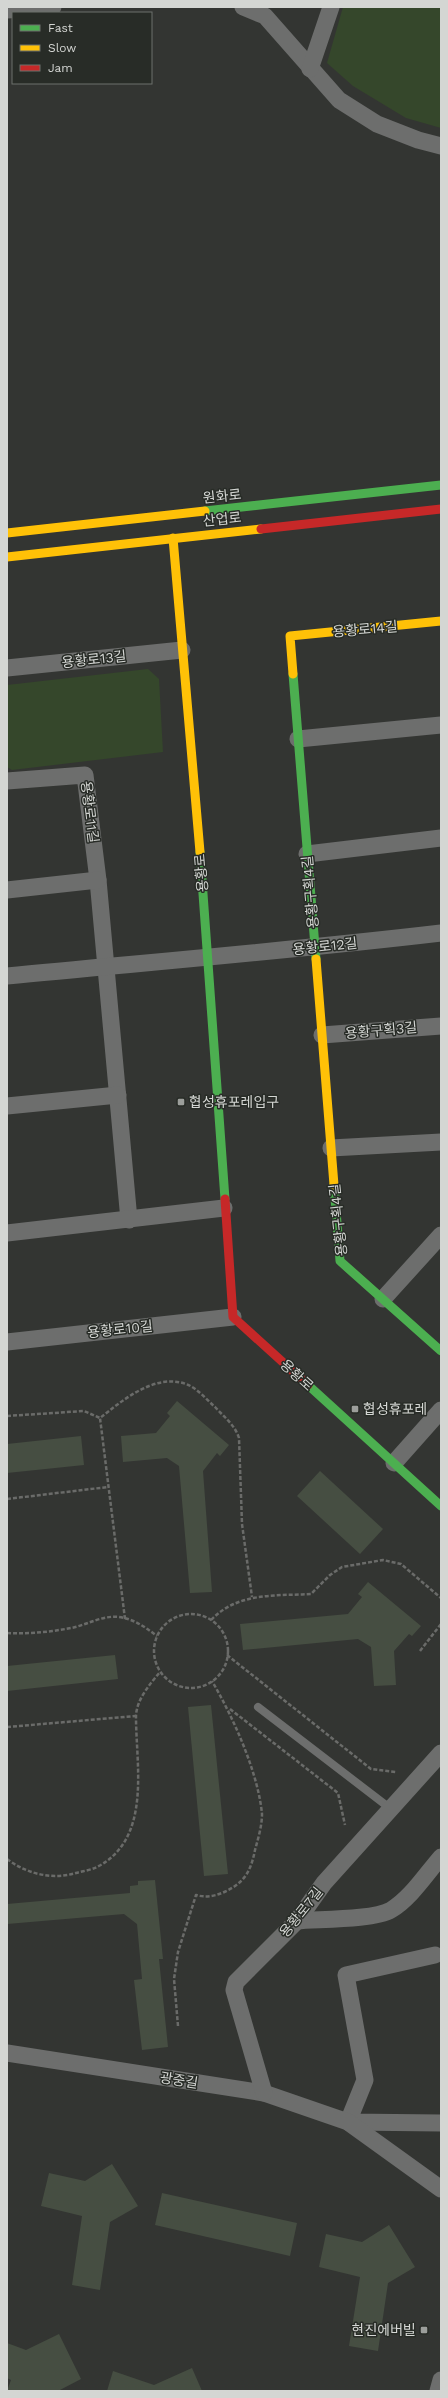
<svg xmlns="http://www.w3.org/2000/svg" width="448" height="2398" viewBox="0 0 448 2398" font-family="'Work Sans','Noto Sans KR',sans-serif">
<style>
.green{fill:#35472b}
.building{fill:#464e42}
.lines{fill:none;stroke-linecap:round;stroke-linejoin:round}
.path{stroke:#6a6b69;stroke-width:2.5;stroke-dasharray:4 2;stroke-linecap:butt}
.lane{stroke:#6d6e6d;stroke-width:8}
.street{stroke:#6d6e6d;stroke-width:17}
.fast{stroke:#4caf50;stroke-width:9}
.slow{stroke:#ffc107;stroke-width:9}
.jam{stroke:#c62828;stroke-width:9}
.poi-dot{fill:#9c9e9b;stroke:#282c27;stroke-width:1.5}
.labels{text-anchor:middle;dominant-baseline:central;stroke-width:3;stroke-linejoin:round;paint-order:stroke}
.street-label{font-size:14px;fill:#d4d6d3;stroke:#282c27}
.poi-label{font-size:14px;fill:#d4d6d3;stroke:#282c27;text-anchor:start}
</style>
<rect width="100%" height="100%" fill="#333532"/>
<!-- green -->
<g class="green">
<polygon points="343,7 441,7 441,128 406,118 353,86 327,63"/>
<polygon points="148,669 159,679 163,752 12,770 7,767 7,685"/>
</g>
<!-- building -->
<g class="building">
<polygon points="177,1401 229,1445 220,1456 217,1453 203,1471 212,1592 190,1593 179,1466 167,1458 123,1462 121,1436 156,1433 170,1416 167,1413"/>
<polygon points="81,1436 84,1465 7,1473 7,1444"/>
<polygon points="320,1471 383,1529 360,1554 297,1496"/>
<polygon points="368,1582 421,1626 412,1636 409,1634 394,1651 396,1685 374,1686 371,1647 358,1639 243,1650 240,1624 348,1614 362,1597 358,1594"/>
<polygon points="115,1655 118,1679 7,1691 7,1666"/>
<polygon points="211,1705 228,1874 204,1876 188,1707"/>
<polygon points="155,1880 163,1959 159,1959 168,2047 142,2050 134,1980 142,1979 137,1924 124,1914 7,1924 7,1904 130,1893 130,1886 138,1885 138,1881"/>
<polygon points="112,2164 138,2206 110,2222 100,2290 72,2285 82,2216 41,2206 49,2173 85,2181"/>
<polygon points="162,2193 297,2223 290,2256 155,2225"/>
<polygon points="389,2225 415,2267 388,2283 378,2351 349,2346 360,2277 319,2267 326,2234 362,2242"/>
<polygon points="59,2334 81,2379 58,2391 7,2391 11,2380 7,2378 7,2343 26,2350"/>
<polygon points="192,2368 202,2391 107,2391 113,2371 154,2385"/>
</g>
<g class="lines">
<!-- path -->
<g class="path">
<polyline points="7,1416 84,1411 100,1418"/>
<polyline points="7,1499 108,1487"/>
<circle cx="191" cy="1651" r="37"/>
<path d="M125,1619l-25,-201c23,-18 55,-45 86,-34 11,4 20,15 29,23 9,10 20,18 24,31l3,86 10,73"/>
<path d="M211,1620c27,-28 64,-24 100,-26l19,-19 12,-8 41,-7 18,4 40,34"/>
<path d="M7,1633c22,1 43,-1 64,-5 16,-3 31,-13 48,-11 15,2 26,10 38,19"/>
<polyline points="420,1651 441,1624"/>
<polyline points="227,1655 371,1769 396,1772"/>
<polyline points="230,1709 338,1793 345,1825"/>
<polyline points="7,1727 136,1716"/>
<path d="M7,1859c20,15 45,21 69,14 7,-2 15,-3 21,-6 55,-28 39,-101 39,-150 0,-17 14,-33 24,-45"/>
<path d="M178,2026l-4,-47 4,-27 18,-57c13,4 27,-1 39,-9 13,-9 17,-21 20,-36 3,-11 7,-24 7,-36 -4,-42 -29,-97 -50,-133"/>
</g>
<!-- lane -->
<polyline class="lane" points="258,1707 391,1809"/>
<!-- street -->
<g class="street">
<polyline points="243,7 265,16 339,100 377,124 418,140 441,146"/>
<polyline points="7,10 53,7"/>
<polyline points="310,69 331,7"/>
<polyline points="7,668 182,650"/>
<polyline points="298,739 441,725"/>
<polyline points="7,781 85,775 98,880 129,1220"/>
<polyline points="307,854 441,838"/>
<polyline points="7,890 98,880"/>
<path d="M7,976c145,-14 290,-26 434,-43"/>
<polyline points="322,1035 441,1026"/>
<polyline points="7,1106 118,1095"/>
<polyline points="331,1148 441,1142"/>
<polyline points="7,1233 224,1208"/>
<polyline points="383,1299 441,1235"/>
<polyline points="7,1342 233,1317"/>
<polyline points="394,1463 441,1410"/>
<path d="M297,1921c22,-2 77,-1 94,-11 20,-12 35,-36 50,-53"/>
<polyline points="435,1955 346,1975 365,2080 348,2122 441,2123"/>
<polyline points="7,2053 264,2093 348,2122 441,2189"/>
<polyline points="264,2093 234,1990 236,1982 297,1921 324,1883 441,1753"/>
<polyline points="438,2391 441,2380"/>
</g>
<!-- fast -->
<g class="fast">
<polyline points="205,511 441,485"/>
<polyline points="293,674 316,959"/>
<polyline points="200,852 225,1199"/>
<polyline points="334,1185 340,1261 441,1351"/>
<polyline points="308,1385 441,1506"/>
</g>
<!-- slow -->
<g class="slow">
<polyline points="7,533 205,511"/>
<polyline points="173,538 200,852"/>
<polyline points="7,557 261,529"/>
<polyline points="293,674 290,636 441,621"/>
<polyline points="316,959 334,1185"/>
</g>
<!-- jam -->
<g class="jam">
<polyline points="261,529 441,509"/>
<polyline points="225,1199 233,1317 308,1385"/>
</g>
</g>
<!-- markers -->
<g class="poi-dot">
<rect x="177" y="1098" width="8" height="8" rx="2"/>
<rect x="351" y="1405" width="8" height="8" rx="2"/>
<rect x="420" y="2326" width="8" height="8" rx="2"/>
</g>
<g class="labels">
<!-- street labels -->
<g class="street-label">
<text transform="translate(222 496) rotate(-6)">원화로</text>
<text transform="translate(222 519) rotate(-6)">산업로</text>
<text transform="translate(365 629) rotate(-5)">용황로14길</text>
<text transform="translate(94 659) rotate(-6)">용황로13길</text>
<text transform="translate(90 812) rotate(83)">용황로11길</text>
<text transform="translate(201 873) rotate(-95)">용황로</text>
<text transform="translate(310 892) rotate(-95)">용황구획4길</text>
<text transform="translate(325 946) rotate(-6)">용황로12길</text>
<text transform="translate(381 1030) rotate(-5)">용황구획3길</text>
<text transform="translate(338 1220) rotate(-96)">용황구획4길</text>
<text transform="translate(120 1329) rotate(-6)">용황로10길</text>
<text transform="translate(297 1375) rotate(42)">용황로</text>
<text transform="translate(301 1912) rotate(-51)">용황로7길</text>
<text transform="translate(179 2080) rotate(9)">광중길</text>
</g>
<!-- poi labels -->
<g class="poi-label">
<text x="189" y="1102">협성휴포레입구</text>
<text x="363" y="1409">협성휴포레</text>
<text x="416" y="2330" text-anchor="end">현진에버빌</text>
</g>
</g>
<!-- border -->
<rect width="448" height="2398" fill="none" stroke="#d4d6d3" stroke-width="16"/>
<!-- legend -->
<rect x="12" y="12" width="140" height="72" fill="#282c27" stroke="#6d706c"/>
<rect x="20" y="25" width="20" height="6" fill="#4caf50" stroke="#6d706c"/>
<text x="48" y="32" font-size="12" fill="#d4d6d3">Fast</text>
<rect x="20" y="45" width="20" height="6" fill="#ffc107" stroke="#6d706c"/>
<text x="48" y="52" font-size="12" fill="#d4d6d3">Slow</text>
<rect x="20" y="65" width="20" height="6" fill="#c62828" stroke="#6d706c"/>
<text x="48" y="72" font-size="12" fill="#d4d6d3">Jam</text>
</svg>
